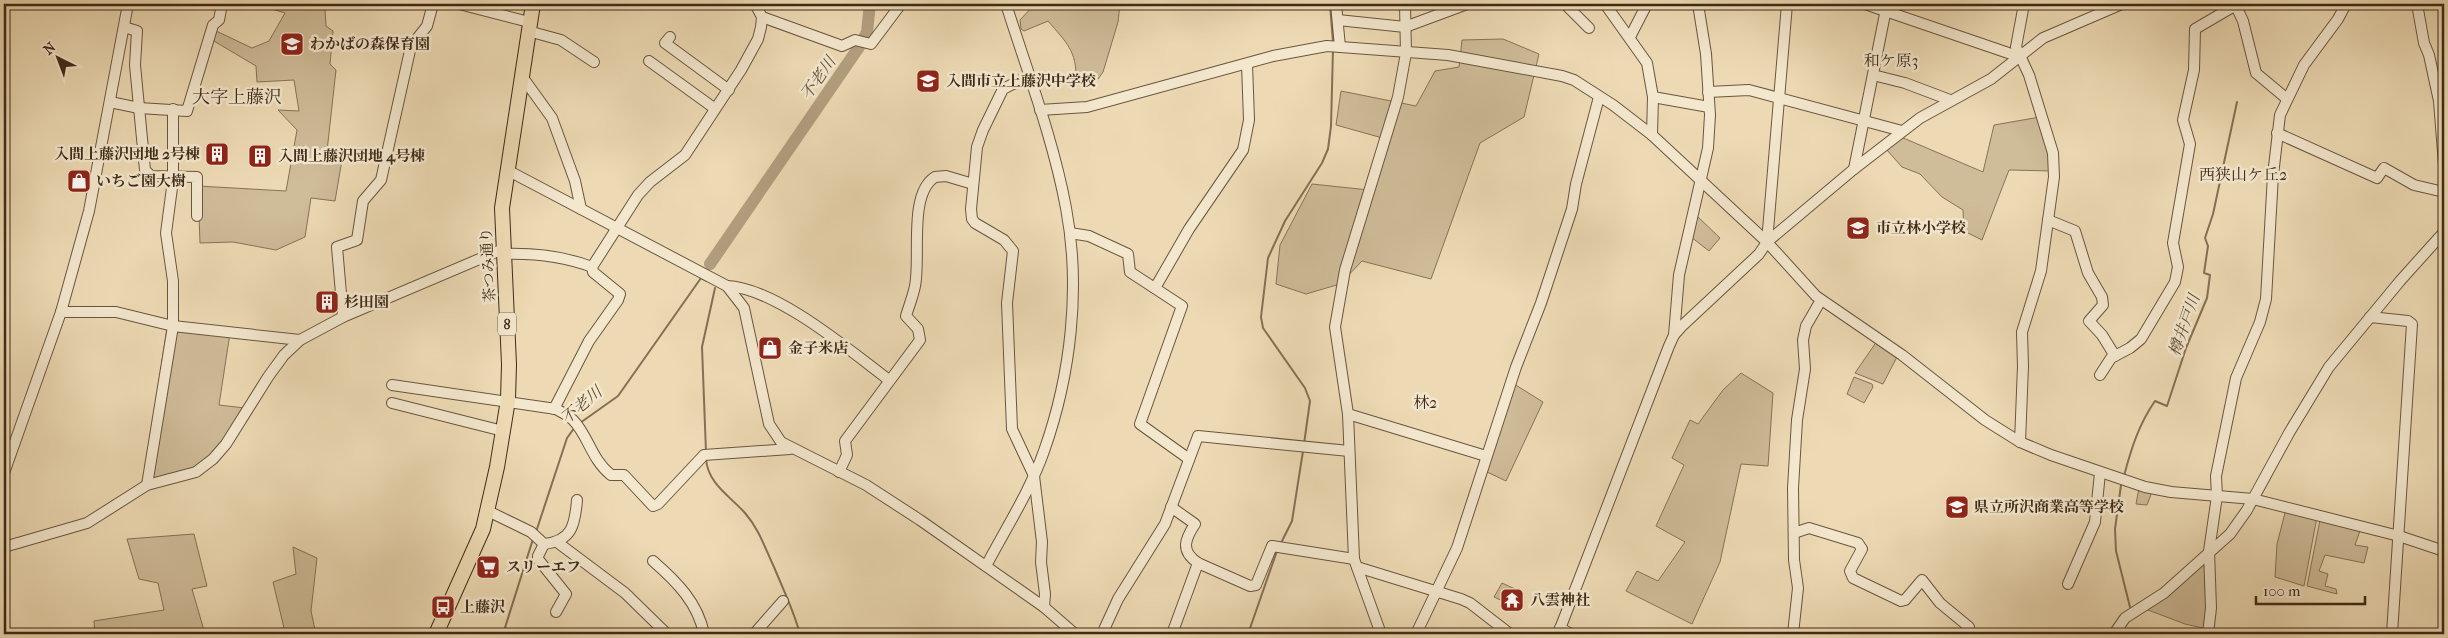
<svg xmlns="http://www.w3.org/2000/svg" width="2448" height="638" viewBox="0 0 2448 638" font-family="'IM FELL French Canon','Noto Serif JP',serif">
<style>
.green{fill:#cfbc99;stroke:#867358}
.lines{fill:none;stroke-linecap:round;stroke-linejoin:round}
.stream{stroke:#847055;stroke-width:2}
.river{stroke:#b29e7f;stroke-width:12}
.minor-casing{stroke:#6a563e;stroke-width:12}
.major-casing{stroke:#3e2a17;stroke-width:16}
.minor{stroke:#f3e7ce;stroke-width:10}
.major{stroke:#eddab4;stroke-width:14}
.labels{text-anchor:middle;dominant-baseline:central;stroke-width:5;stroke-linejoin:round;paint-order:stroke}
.shield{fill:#f3e7ce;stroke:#74634e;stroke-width:1}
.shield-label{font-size:14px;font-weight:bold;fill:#3e2a17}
.poi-label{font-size:15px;font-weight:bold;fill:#3e2a17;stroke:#f3e7ce;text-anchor:start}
.street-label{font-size:15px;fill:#3e2a17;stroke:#f3e7ce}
.neighbourhood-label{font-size:16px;fill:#3e2a17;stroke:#f3e7ce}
.water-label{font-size:16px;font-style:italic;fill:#614d36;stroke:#f3e7ce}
.quarter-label{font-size:18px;fill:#3e2a17;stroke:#f3e7ce}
</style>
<rect width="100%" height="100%" fill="#eddab4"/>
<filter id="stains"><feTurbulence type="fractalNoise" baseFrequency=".004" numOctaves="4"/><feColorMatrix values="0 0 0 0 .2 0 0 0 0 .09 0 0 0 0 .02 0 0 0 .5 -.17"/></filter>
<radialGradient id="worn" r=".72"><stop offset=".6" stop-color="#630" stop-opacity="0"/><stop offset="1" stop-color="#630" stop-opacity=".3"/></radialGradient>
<!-- green -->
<g class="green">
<polygon points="256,4 316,4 325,10 326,26 333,31 330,64 336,70 327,151 342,160 335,201 311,198 305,237 276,250 233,242 200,243 198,186 286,191 297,130 278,110 299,111 294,80 257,82 256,66 214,41 214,30 252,48 269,41 285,13"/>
<path d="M1035,4h85l-2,18 -15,50 -5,7 -22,1c1,-29 -10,-38 -28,-59l-24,10 -3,-2 -1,-9z"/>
<polygon points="1503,39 1539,54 1524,117 1480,143 1431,279 1362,261 1340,284 1306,294 1276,284 1280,245 1312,184 1369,190 1386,139 1336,125 1341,91 1416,106 1435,71 1459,67 1462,40"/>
<polygon points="2040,117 2052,171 2009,170 1982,240 1964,231 1963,210 1942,197 1920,174 1902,167 1886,149 1901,137 1983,172 1994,125"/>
<polygon points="1697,216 1720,238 1709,251 1691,237"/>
<path d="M168,321l62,12 -11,72 26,3c-14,20 -29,49 -53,60 -14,7 -33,10 -48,14z"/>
<polygon points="1877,341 1898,355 1883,384 1855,373"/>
<polygon points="1741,373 1773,393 1768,466 1741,464 1720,562 1692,624 1626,591 1637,571 1658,581 1685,542 1656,526 1684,465 1672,458 1690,420 1698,424 1723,390"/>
<polygon points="1854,377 1872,384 1873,387 1864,403 1847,394"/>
<polygon points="1514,384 1543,402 1506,481 1485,471"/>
<polygon points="2139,488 2152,492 2147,505 2136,504"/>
<polygon points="2286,509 2317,517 2304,586 2275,577 2277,544"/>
<polygon points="2320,520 2361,528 2355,545 2368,547 2364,563 2325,555 2319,571 2328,574 2325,586 2336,589 2337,594 2307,586"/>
<polygon points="194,534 207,586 192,589 205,634 95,634 94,621 164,610 158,583 139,579 127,539"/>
<polygon points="293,547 317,558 311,611 316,634 239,634 284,628 273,582 296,574"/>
<polygon points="2204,559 2207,629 2185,624 2148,610 2149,606"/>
<polygon points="1502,583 1515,589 1507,603 1494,597"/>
</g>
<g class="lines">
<!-- stream -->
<g class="stream">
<polyline points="1330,4 1333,42"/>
<polyline points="580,423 618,396 701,278 707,281"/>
<polyline points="1304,444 1310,401 1305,388 1263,328 1261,317 1268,258 1285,221 1322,163 1328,149 1331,126 1333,49"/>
<polyline points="706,452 702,347 715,288"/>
<path d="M706,459c2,25 24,37 39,54 14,16 20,35 29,54 9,22 20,44 26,67"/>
<path d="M2124,476c7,-27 15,-52 31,-75l12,5 19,-58 21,-50 3,-23 -6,-2 4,-27 -3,-8 8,-24 24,-112"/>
<polyline points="2121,485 2115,529 2116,551 2130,607"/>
<polyline points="536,532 567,438 575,427"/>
<polyline points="1281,543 1292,521 1303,451"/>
<polyline points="503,634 533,539"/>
<polyline points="1248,634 1277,551"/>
</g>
<!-- river -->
<polyline class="river" points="710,264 859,47 867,32 870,4"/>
<!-- minor casing -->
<g class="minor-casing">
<g id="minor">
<polyline points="459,4 529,22"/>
<polyline points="1336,4 1340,47"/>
<polyline points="1570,4 1567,6 1589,28"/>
<polyline points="1605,4 1647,63 1653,97 1652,135"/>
<polyline points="1865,4 2020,57"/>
<polyline points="2235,4 2243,21 2256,73 2287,99"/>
<polyline points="2417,4 2424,43 2429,55 2439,101 2444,165"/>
<polyline points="762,17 842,46 855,40 871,44 901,4"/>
<polyline points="1338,20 1405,27 1467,4"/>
<polyline points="124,27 137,31 135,65 145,170 151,176 197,177 197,216"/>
<polyline points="528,31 561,40 594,62"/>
<polyline points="670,37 665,43 729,90"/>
<polyline points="1630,37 1647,4"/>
<polyline points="649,61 714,108"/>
<polyline points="521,75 552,118 575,181 581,209"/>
<polyline points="1873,75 1905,83 1950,100"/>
<polyline points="1029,76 1003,89 983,130 977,147 971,209 972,219 975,223 1004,240 1013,251 1007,303 1012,429 1034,476 1042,542 1041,562 1045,594 1044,607"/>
<polyline points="1708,92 1749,90 1902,131"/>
<polyline points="1653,97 1709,107"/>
<polyline points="110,102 139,108 187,111 213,25 219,20 222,4"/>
<polyline points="1040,110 1087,107 1273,56 1327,46 1448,55 1562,76 1574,80 1613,105 1652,135 1767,242 1816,296 1902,355 1985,420 2020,442 2051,455 2145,487 2171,492 2253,499 2399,536 2444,551"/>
<polyline points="2277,133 2377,178 2384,168 2414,185 2444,192"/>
<polyline points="1854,169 1887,4"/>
<polyline points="507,170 727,286 744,308 769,424 781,442 866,485 920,520 1044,607 1075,634"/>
<polyline points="2048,220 2075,231 2088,273 2102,297 2103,305 2089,321 2102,335 2115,356"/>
<polyline points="1070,233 1089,236 1128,254 1130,272 1182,306 1140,424 1189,459"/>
<polyline points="1767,242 1787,4"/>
<path d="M503,254c31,-1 60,2 89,13l1,5 27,22 -2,6 -29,41 -35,68"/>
<polyline points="592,267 638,195 650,182 685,155 741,70 758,39 761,27 762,17 755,4"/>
<path d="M727,286c49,2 122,64 162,94"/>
<polyline points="1155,288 1189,229 1243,150 1249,120 1247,64"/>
<polyline points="61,312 116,312 173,326 300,340"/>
<polyline points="343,317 337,247 357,240 363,201 381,180 411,46 427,26 433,4"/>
<polyline points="2370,317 2408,321 2412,324 2392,634"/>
<polyline points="1674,335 1679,275 1708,148 1710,115 1706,54 1698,4"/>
<polyline points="2100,375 2111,358 2130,348 2141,339 2175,282 2178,267 2173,243 2190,144 2183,120 2194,70 2195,29 2236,5"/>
<path d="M392,385l164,24c5,3 12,6 17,11 15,15 18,39 38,55h13l29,31 5,-2 46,-49 86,-6"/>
<polyline points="392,403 503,431"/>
<polyline points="1348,414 1486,456"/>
<polyline points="2020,442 2023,366 2022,332 2041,271 2054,177 2053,153 2029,75 2016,47 2024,4"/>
<path d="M839,472l8,-17 -2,-14 75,-101 -2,-11 -12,-13c3,-10 7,-20 9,-30 6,-29 -7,-92 20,-109l11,-1 27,8"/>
<polyline points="4,473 61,312 89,211 128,4"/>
<polyline points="147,485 173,326 173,281 166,233 173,180 173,109"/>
<path d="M1171,507l24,17c-10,15 -15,27 3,39l-26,71"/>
<path d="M488,511l43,21 13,12c28,-3 31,-19 33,-44"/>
<polyline points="1794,533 1809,528 1858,543 1862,549 1850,571 1853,578 1901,601 1905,600 1922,580 1940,603 1969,627"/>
<polyline points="557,542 625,593 667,634"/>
<polyline points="544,544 538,556 538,559 566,594 556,612"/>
<polyline points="4,547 87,523 147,485 196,472 213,459 226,444 268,377 284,355 300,340 343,317 503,249"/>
<path d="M653,561c24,21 45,42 51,73"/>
<polyline points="1198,563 1250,586 1256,585 1272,546 1354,559"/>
<path d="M986,566c20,-38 44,-75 58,-115 27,-76 37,-164 22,-243 -13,-70 -39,-137 -60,-204"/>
<polyline points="1357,567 1461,599 1470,603 1510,634"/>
<polyline points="2068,584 2095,522 2100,473"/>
<polyline points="1560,628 1571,634"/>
<polyline points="754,634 783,601"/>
<polyline points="1102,634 1118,599 1165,524 1198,436 1349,451"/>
<polyline points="1381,634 1354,559 1348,414 1335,327 1345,270 1398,97 1406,53 1405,4"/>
<polyline points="1416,634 1457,548 1516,367 1541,303 1572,209 1576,184 1599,97"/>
<polyline points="1558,634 1669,346 1674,335 1683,325 1759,254 1767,242 1854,169 1920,118 1991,79 2043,38 2122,4"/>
<polyline points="1793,634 1798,588 1794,560 1793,488 1797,420 1805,369 1803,340 1806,326 1821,300"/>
<polyline points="2114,634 2125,618 2164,593 2230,534 2247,510 2289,433 2329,367 2400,281 2444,232"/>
<polyline points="2208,634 2211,608 2209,551 2217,496 2216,476 2236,378 2260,322 2266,299 2273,175 2280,115 2304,65 2338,19 2346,4"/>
</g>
</g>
<!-- major casing -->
<g class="major-casing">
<polyline id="major" points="436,634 483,529 497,467 508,400 509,364 502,208 533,4"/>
</g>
<!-- minor -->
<use href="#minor" class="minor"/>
<!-- major -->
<use href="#major" class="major"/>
</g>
<!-- icons -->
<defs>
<g id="school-square" transform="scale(1.25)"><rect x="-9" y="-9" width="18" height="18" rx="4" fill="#8f2418" stroke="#f3e7ce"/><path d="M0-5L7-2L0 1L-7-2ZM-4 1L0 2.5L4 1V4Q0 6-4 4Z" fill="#fff"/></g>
<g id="building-square" transform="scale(1.25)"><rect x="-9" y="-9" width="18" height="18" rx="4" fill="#8f2418" stroke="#f3e7ce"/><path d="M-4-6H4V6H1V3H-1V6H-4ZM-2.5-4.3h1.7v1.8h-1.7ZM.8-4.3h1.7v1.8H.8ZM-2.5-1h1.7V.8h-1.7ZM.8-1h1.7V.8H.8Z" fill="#fff"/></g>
<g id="shop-square" transform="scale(1.25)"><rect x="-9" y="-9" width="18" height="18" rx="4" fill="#8f2418" stroke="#f3e7ce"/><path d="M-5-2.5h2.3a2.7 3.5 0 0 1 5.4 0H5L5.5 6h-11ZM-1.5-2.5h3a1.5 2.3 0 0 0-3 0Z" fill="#fff"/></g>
<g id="supermarket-square" transform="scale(1.25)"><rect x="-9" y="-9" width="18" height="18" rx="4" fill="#8f2418" stroke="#f3e7ce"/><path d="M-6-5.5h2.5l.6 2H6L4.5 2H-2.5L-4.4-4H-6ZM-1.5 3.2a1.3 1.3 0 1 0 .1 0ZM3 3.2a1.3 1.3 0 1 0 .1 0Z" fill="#fff"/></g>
<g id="temple-square" transform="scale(1.25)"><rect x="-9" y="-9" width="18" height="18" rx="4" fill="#8f2418" stroke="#f3e7ce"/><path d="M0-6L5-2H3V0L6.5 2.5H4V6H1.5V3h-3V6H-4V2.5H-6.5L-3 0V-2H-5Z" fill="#fff"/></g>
<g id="bus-square" transform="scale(1.25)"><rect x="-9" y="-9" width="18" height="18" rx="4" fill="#8f2418" stroke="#f3e7ce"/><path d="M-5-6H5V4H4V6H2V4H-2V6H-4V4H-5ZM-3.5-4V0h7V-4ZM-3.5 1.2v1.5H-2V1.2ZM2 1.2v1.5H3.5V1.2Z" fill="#fff"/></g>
</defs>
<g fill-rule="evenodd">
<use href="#school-square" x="292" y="44"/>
<use href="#school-square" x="928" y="81"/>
<use href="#building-square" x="217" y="154"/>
<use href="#building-square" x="260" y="156"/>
<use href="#shop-square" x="79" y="181"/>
<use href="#school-square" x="1858" y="228"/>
<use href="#building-square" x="327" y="302"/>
<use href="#shop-square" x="770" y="348"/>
<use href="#school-square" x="1957" y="507"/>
<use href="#supermarket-square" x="488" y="567"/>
<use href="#temple-square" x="1512" y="600"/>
<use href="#bus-square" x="443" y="607"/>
</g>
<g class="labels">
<!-- shield labels -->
<rect class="shield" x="498" y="312.5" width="18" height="23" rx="4"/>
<g class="shield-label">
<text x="507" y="324">8</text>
</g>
<!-- poi labels -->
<g class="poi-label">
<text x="310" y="44">わかばの森保育園</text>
<text x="946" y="81">入間市立上藤沢中学校</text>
<text x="200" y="154" text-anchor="end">入間上藤沢団地 2号棟</text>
<text x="278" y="156">入間上藤沢団地 4号棟</text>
<text x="96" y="181">いちご園大樹</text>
<text x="1876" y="228">市立林小学校</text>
<text x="344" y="302">杉田園</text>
<text x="788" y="348">金子米店</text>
<text x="1974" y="507">県立所沢商業高等学校</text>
<text x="506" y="567">スリーエフ</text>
<text x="1530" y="600">八雲神社</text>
<text x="460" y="607">上藤沢</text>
</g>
<!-- street labels -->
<g class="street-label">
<text transform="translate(488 265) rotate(-93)">茶つみ通り</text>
</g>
<!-- neighbourhood labels -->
<g class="neighbourhood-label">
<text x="1891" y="60">和ケ原3</text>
<text x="2243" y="174">西狭山ケ丘2</text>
<text x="1425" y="402">林2</text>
</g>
<!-- water labels -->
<g class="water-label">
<text transform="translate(818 78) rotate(-55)">不老川</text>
<text transform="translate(2184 325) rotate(-71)">樽井戸川</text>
<text transform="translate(581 405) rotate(-40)">不老川</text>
</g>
<!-- quarter labels -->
<g class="quarter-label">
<text x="237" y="97">大字上藤沢</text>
</g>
</g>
<!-- margin -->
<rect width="2448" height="638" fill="none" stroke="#eddab4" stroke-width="20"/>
<rect x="5" y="5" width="2438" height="628" fill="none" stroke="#3e2a17" stroke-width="2.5"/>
<rect x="10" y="10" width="2428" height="618" fill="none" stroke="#3e2a17"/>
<!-- north arrow -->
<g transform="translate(58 58) rotate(318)" stroke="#f3e7ce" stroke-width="4" paint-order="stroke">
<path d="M0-4L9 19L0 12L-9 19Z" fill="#3e2a17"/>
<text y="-8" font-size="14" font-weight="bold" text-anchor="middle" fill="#3e2a17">N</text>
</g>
<!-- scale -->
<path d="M2256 596v8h109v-8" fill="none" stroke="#3e2a17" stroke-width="2.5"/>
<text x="2263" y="596" font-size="15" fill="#3e2a17" stroke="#f3e7ce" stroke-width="4" paint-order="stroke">100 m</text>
<rect width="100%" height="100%" filter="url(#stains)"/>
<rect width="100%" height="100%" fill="url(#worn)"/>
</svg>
